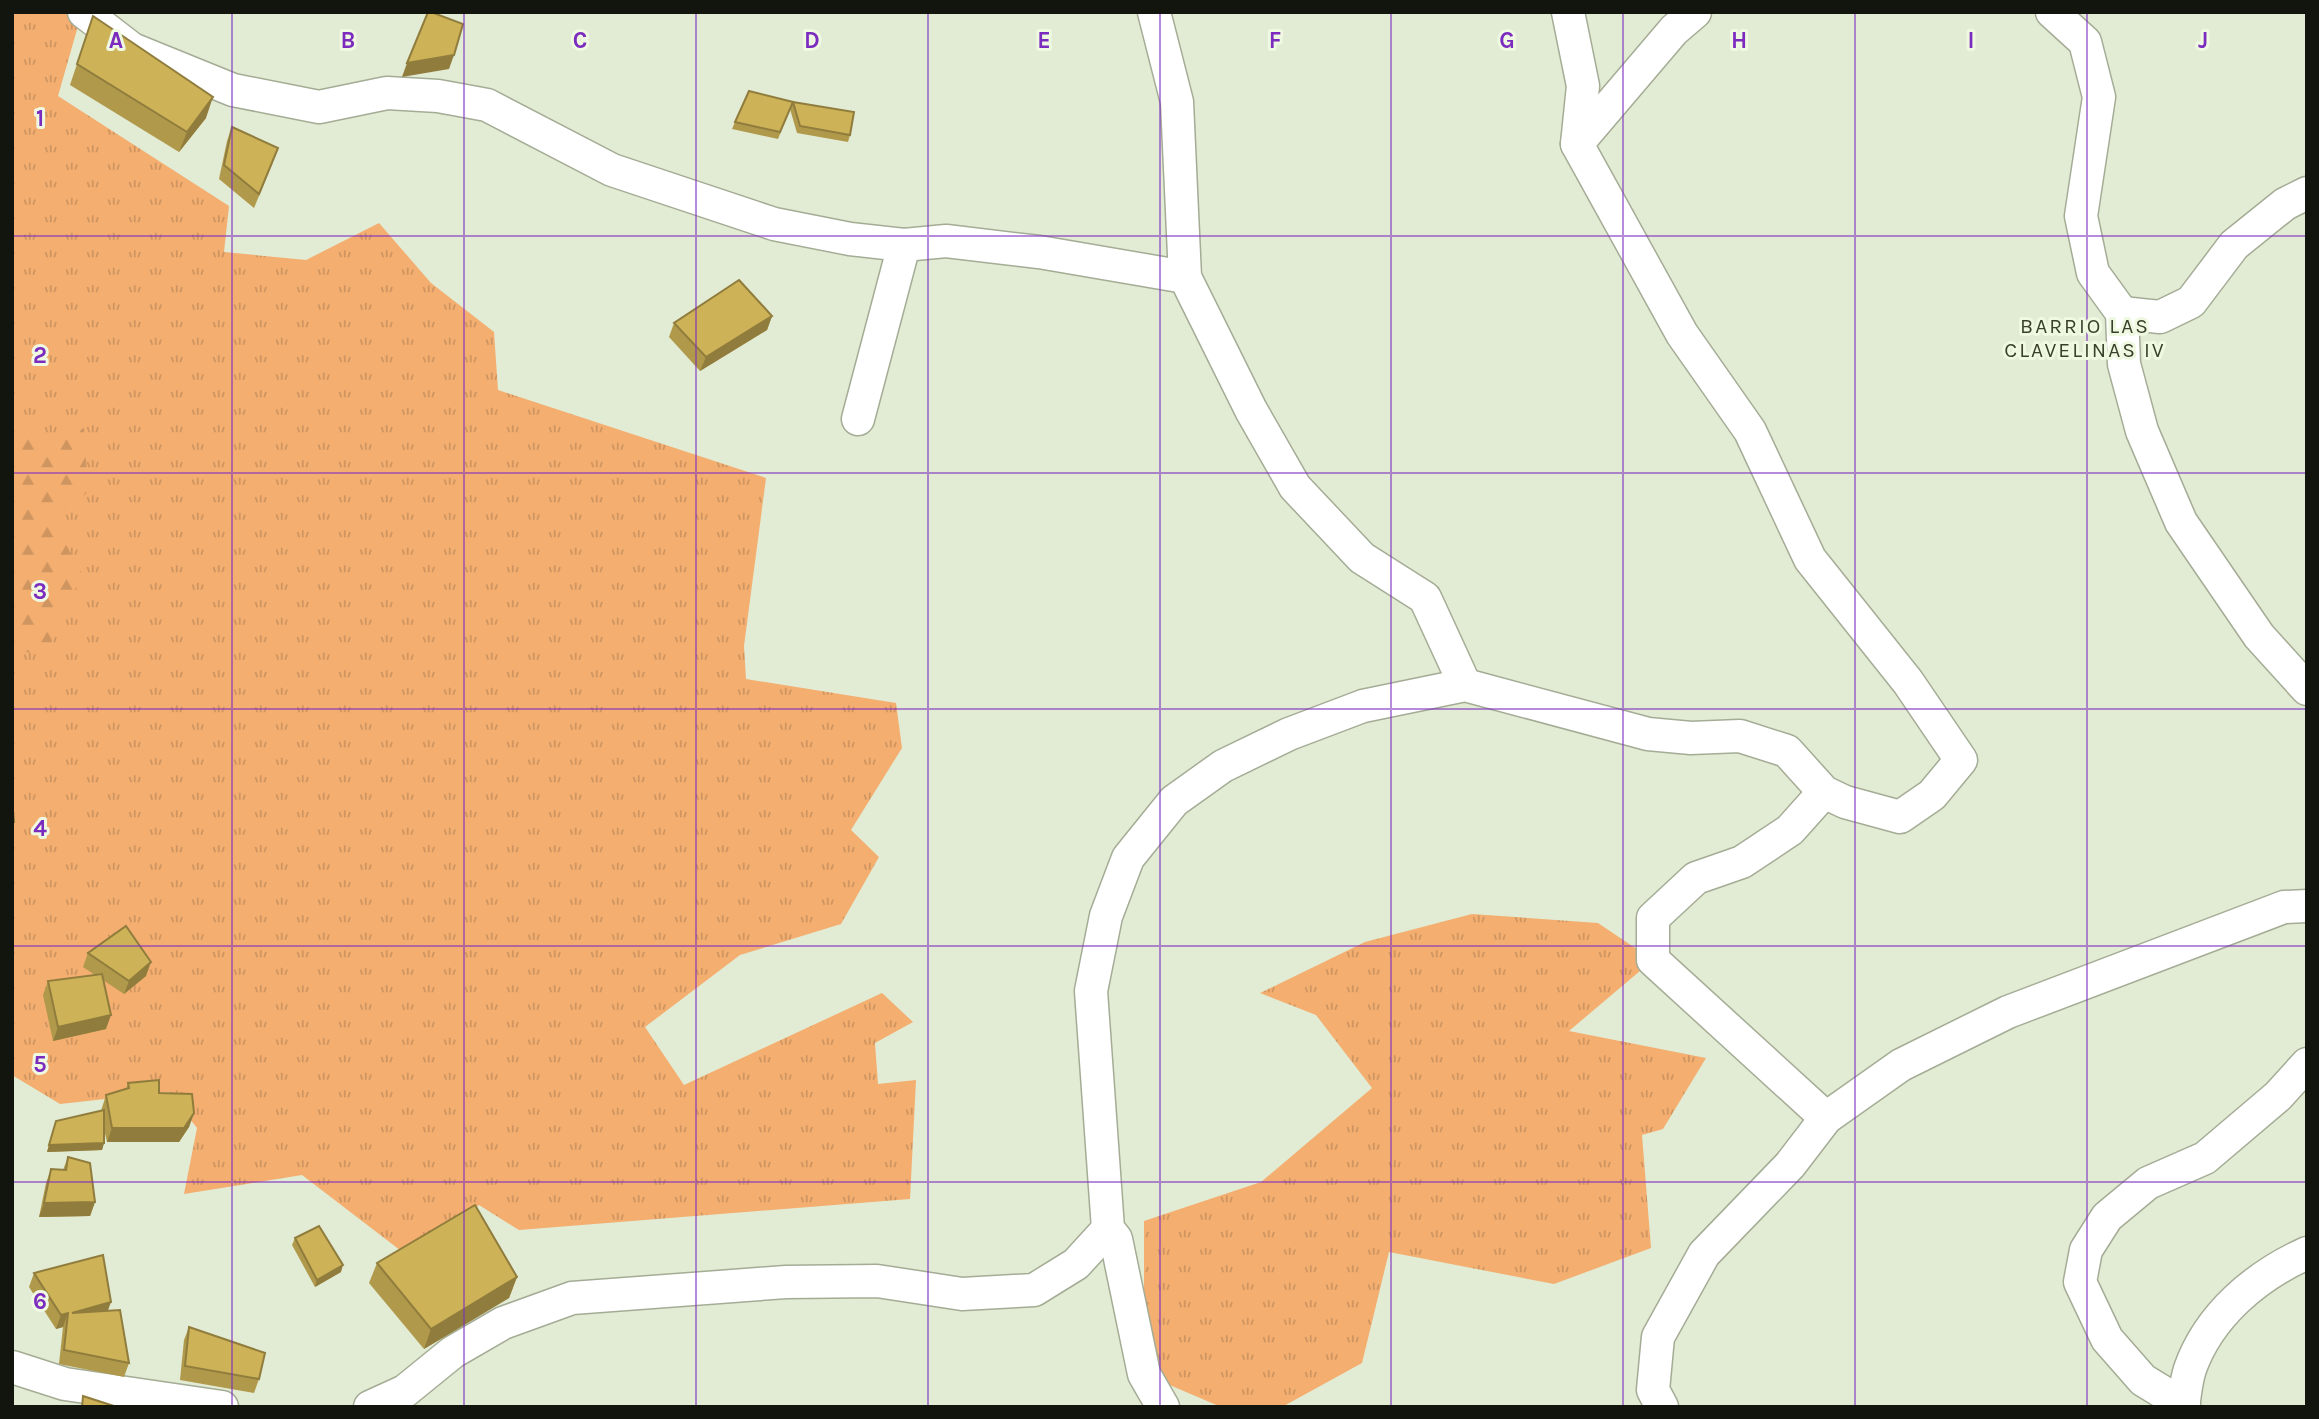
<svg xmlns="http://www.w3.org/2000/svg" width="2319" height="1419" viewBox="0 0 2319 1419" font-family="Karla,sans-serif">
<style>
.grass{fill:url(#grass-tufts)}
.forest{fill:url(#forest-firs)}
.lines{fill:none;stroke-linecap:round;stroke-linejoin:round}
.minor-casing{stroke:#a4ac96;stroke-width:35}
.minor{stroke:#fff;stroke-width:32}
.wall{fill:#b0994b}
.shaded-wall{fill:#907d3d}
.building{fill:#cdb257;stroke:#907d3d;stroke-width:2}
.grid{fill:none;stroke:#7b2cbf;stroke-width:2;stroke-opacity:0.55}
.labels{text-anchor:middle;dominant-baseline:central;stroke-width:6;stroke-linejoin:round;paint-order:stroke}
.neighbourhood-label{font-size:21px;letter-spacing:2px;fill:#39402c;stroke:#eff8e0}
.grid-label{font-size:23px;text-anchor:middle;font-weight:bold;fill:#7b2cbf;stroke:#eff8e0;stroke-width:6;stroke-linejoin:round;paint-order:stroke}
</style>
<defs>
<pattern id="grass-tufts" width="24" height="20" patternUnits="userSpaceOnUse" patternTransform="scale(1.75)"><rect width="24" height="20" fill="#f3ae70"/><path d="M3 7l-1-3M5 7V3M7 7l1-3M15 17l-1-3M17 17v-4M19 17l1-3" fill="none" stroke="#cf9560"/></pattern>
<pattern id="forest-firs" width="22" height="20" patternUnits="userSpaceOnUse" patternTransform="scale(1.75)"><rect width="22" height="20" fill="#f3ae70"/><path d="M5 1l3.5 6h-7zM16 11l3.5 6h-7z" fill="#cf9560"/></pattern>
</defs>
<rect width="100%" height="100%" fill="#e2ebd3"/>
<!-- grass -->
<g class="grass">
<polygon points="12,12 82,12 58,96 229,206 224,252 306,260 379,223 431,283 494,332 498,390 766,478 744,646 746,679 896,703 902,748 851,830 879,857 841,924 740,955 645,1027 684,1085 882,993 913,1022 875,1043 878,1084 916,1080 910,1199 519,1230 479,1205 409,1257 302,1175 184,1194 197,1128 169,1092 60,1104 12,1075"/>
<polygon points="1472,914 1598,923 1653,960 1569,1031 1706,1058 1663,1129 1642,1135 1651,1248 1554,1284 1389,1252 1362,1363 1282,1407 1221,1407 1144,1374 1144,1221 1261,1182 1372,1088 1316,1015 1260,993 1365,942"/>
</g>
<!-- forest -->
<polygon class="forest" points="12,420 48,440 84,428 88,492 53,521 85,579 75,589 46,653 19,652 12,643"/>
<g class="lines">
<!-- minor casing -->
<g class="minor-casing">
<g id="minor">
<polyline points="84,12 132,49 233,90 319,107 387,93 438,96 487,105 612,170 774,224 850,239 904,245 946,241 1039,252 1185,277"/>
<polyline points="1154,12 1177,102 1185,277 1251,410 1295,487 1362,558 1425,598 1465,685"/>
<polyline points="2052,12 2085,42 2099,97 2081,216 2093,273 2122,313 2124,364 2142,431 2181,522 2259,636 2307,689"/>
<polyline points="1577,144 1674,30 1695,12"/>
<polyline points="2122,313 2160,317 2191,302 2234,245 2285,204 2307,193"/>
<polyline points="858,419 904,245"/>
<polyline points="1824,792 1790,830 1742,862 1696,878 1653,918 1653,960 1826,1118"/>
<polyline points="12,1367 65,1384 222,1407"/>
<polyline points="2184,1405 2143,1380 2107,1339 2080,1282 2086,1250 2107,1217 2148,1183 2205,1158 2278,1096 2307,1064"/>
<polyline points="370,1407 405,1391 453,1352 503,1323 572,1298 786,1282 877,1281 962,1294 1034,1290 1076,1264 1108,1229"/>
<polyline points="1163,1407 1144,1374 1116,1239 1108,1229 1091,991 1106,916 1128,858 1174,801 1223,766 1289,734 1363,706 1465,685 1648,734 1691,738 1740,736 1787,751 1824,792 1845,802 1900,817 1932,795 1961,760 1908,682 1810,559 1750,431 1682,334 1577,144 1583,86 1568,12"/>
<polyline points="1662,1407 1653,1390 1658,1337 1704,1254 1790,1165 1826,1118 1901,1065 2008,1012 2284,907 2307,906"/>
<path d="M2183,1407c2,-12 3,-26 7,-38 19,-54 66,-93 117,-116"/>
</g>
</g>
<!-- minor -->
<use href="#minor" class="minor"/>
</g>
<!-- wall -->
<g class="wall">
<polygon points="93,16 206,118 179,152 70,85"/>
<polygon points="793,102 778,139 732,129 735,122"/>
<polygon points="793,102 850,135 848,142 797,133 790,109"/>
<polygon points="232,127 273,162 254,208 219,179 227,141"/>
<polygon points="772,316 767,330 700,371 669,337 674,323"/>
<polygon points="88,953 146,976 124,994 103,980 106,1029 53,1041 43,995 48,981 95,975 83,967"/>
<polygon points="128,1083 159,1093 194,1113 189,1127 179,1142 107,1142 104,1129 104,1143 102,1150 47,1152 56,1121 101,1111 106,1095 126,1089"/>
<polygon points="68,1157 95,1202 90,1216 39,1217 46,1183 51,1169 63,1170"/>
<polygon points="295,1238 341,1272 315,1287 292,1245"/>
<polygon points="377,1263 517,1277 509,1298 424,1349 369,1283"/>
<polygon points="34,1273 108,1310 129,1363 124,1377 59,1364 63,1327 56,1329 29,1287"/>
<polygon points="189,1327 259,1379 254,1393 180,1380 184,1340"/>
</g>
<!-- shaded-wall -->
<g class="shaded-wall">
<polygon points="454,55 449,69 402,77 407,63"/>
<polygon points="213,97 206,118 179,152 187,132"/>
<polygon points="772,316 767,330 700,371 706,357"/>
<polygon points="151,962 146,976 124,994 129,981"/>
<polygon points="111,1015 106,1029 53,1041 58,1027"/>
<polygon points="194,1113 189,1127 179,1142 107,1142 112,1128"/>
<polygon points="104,1143 102,1150 47,1152 49,1145"/>
<polygon points="95,1202 90,1216 39,1217 44,1203"/>
<polygon points="343,1265 341,1272 315,1287 317,1280"/>
<polygon points="517,1277 509,1298 424,1349 431,1329"/>
<polygon points="111,1302 106,1316 72,1313"/>
<polygon points="68,1313 63,1327 56,1329 61,1315"/>
</g>
<!-- building -->
<g class="building">
<polygon points="428,12 431,12 463,24 454,55 407,63"/>
<polygon points="93,16 213,97 187,132 77,64"/>
<polygon points="749,91 793,102 780,132 735,122"/>
<polygon points="793,102 854,112 850,135 800,126"/>
<polygon points="232,127 278,148 259,194 224,165"/>
<polygon points="739,280 772,316 706,357 674,323"/>
<polygon points="12,800 14,822 12,822"/>
<polygon points="126,926 151,962 129,981 88,953"/>
<polygon points="102,974 111,1015 58,1027 48,981"/>
<polygon points="159,1080 159,1093 192,1094 194,1113 184,1128 112,1128 106,1095 129,1088 128,1083"/>
<polygon points="104,1110 104,1143 49,1145 56,1121"/>
<polygon points="68,1157 90,1163 95,1202 44,1203 51,1169 66,1170"/>
<polygon points="475,1205 517,1277 431,1329 377,1263"/>
<polygon points="319,1226 343,1265 317,1280 295,1238"/>
<polygon points="103,1255 111,1302 72,1313 120,1310 129,1363 64,1350 68,1313 61,1315 34,1273"/>
<polygon points="189,1327 265,1353 259,1379 185,1366"/>
<polygon points="83,1396 117,1407 82,1407"/>
</g>
<!-- grid -->
<path class="grid" d="M232,12v1395M464,12v1395M696,12v1395M928,12v1395M1160,12v1395M1391,12v1395M1623,12v1395M1855,12v1395M2087,12v1395M12,236h2295M12,473h2295M12,709h2295M12,946h2295M12,1182h2295"/>
<g class="labels">
<!-- neighbourhood labels -->
<g class="neighbourhood-label">
<text x="2085" y="326">BARRIO LAS<tspan x="2085" dy="24">CLAVELINAS IV</tspan></text>
</g>
</g>
<g class="grid-label">
<text x="116" y="48">A</text>
<text x="348" y="48">B</text>
<text x="580" y="48">C</text>
<text x="812" y="48">D</text>
<text x="1044" y="48">E</text>
<text x="1275" y="48">F</text>
<text x="1507" y="48">G</text>
<text x="1739" y="48">H</text>
<text x="1971" y="48">I</text>
<text x="2203" y="48">J</text>
<text x="40" y="126">1</text>
<text x="40" y="363">2</text>
<text x="40" y="599">3</text>
<text x="40" y="836">4</text>
<text x="40" y="1072">5</text>
<text x="40" y="1309">6</text>
</g>
<!-- border -->
<rect width="2319" height="1419" fill="none" stroke="#12150d" stroke-width="28"/>
</svg>
